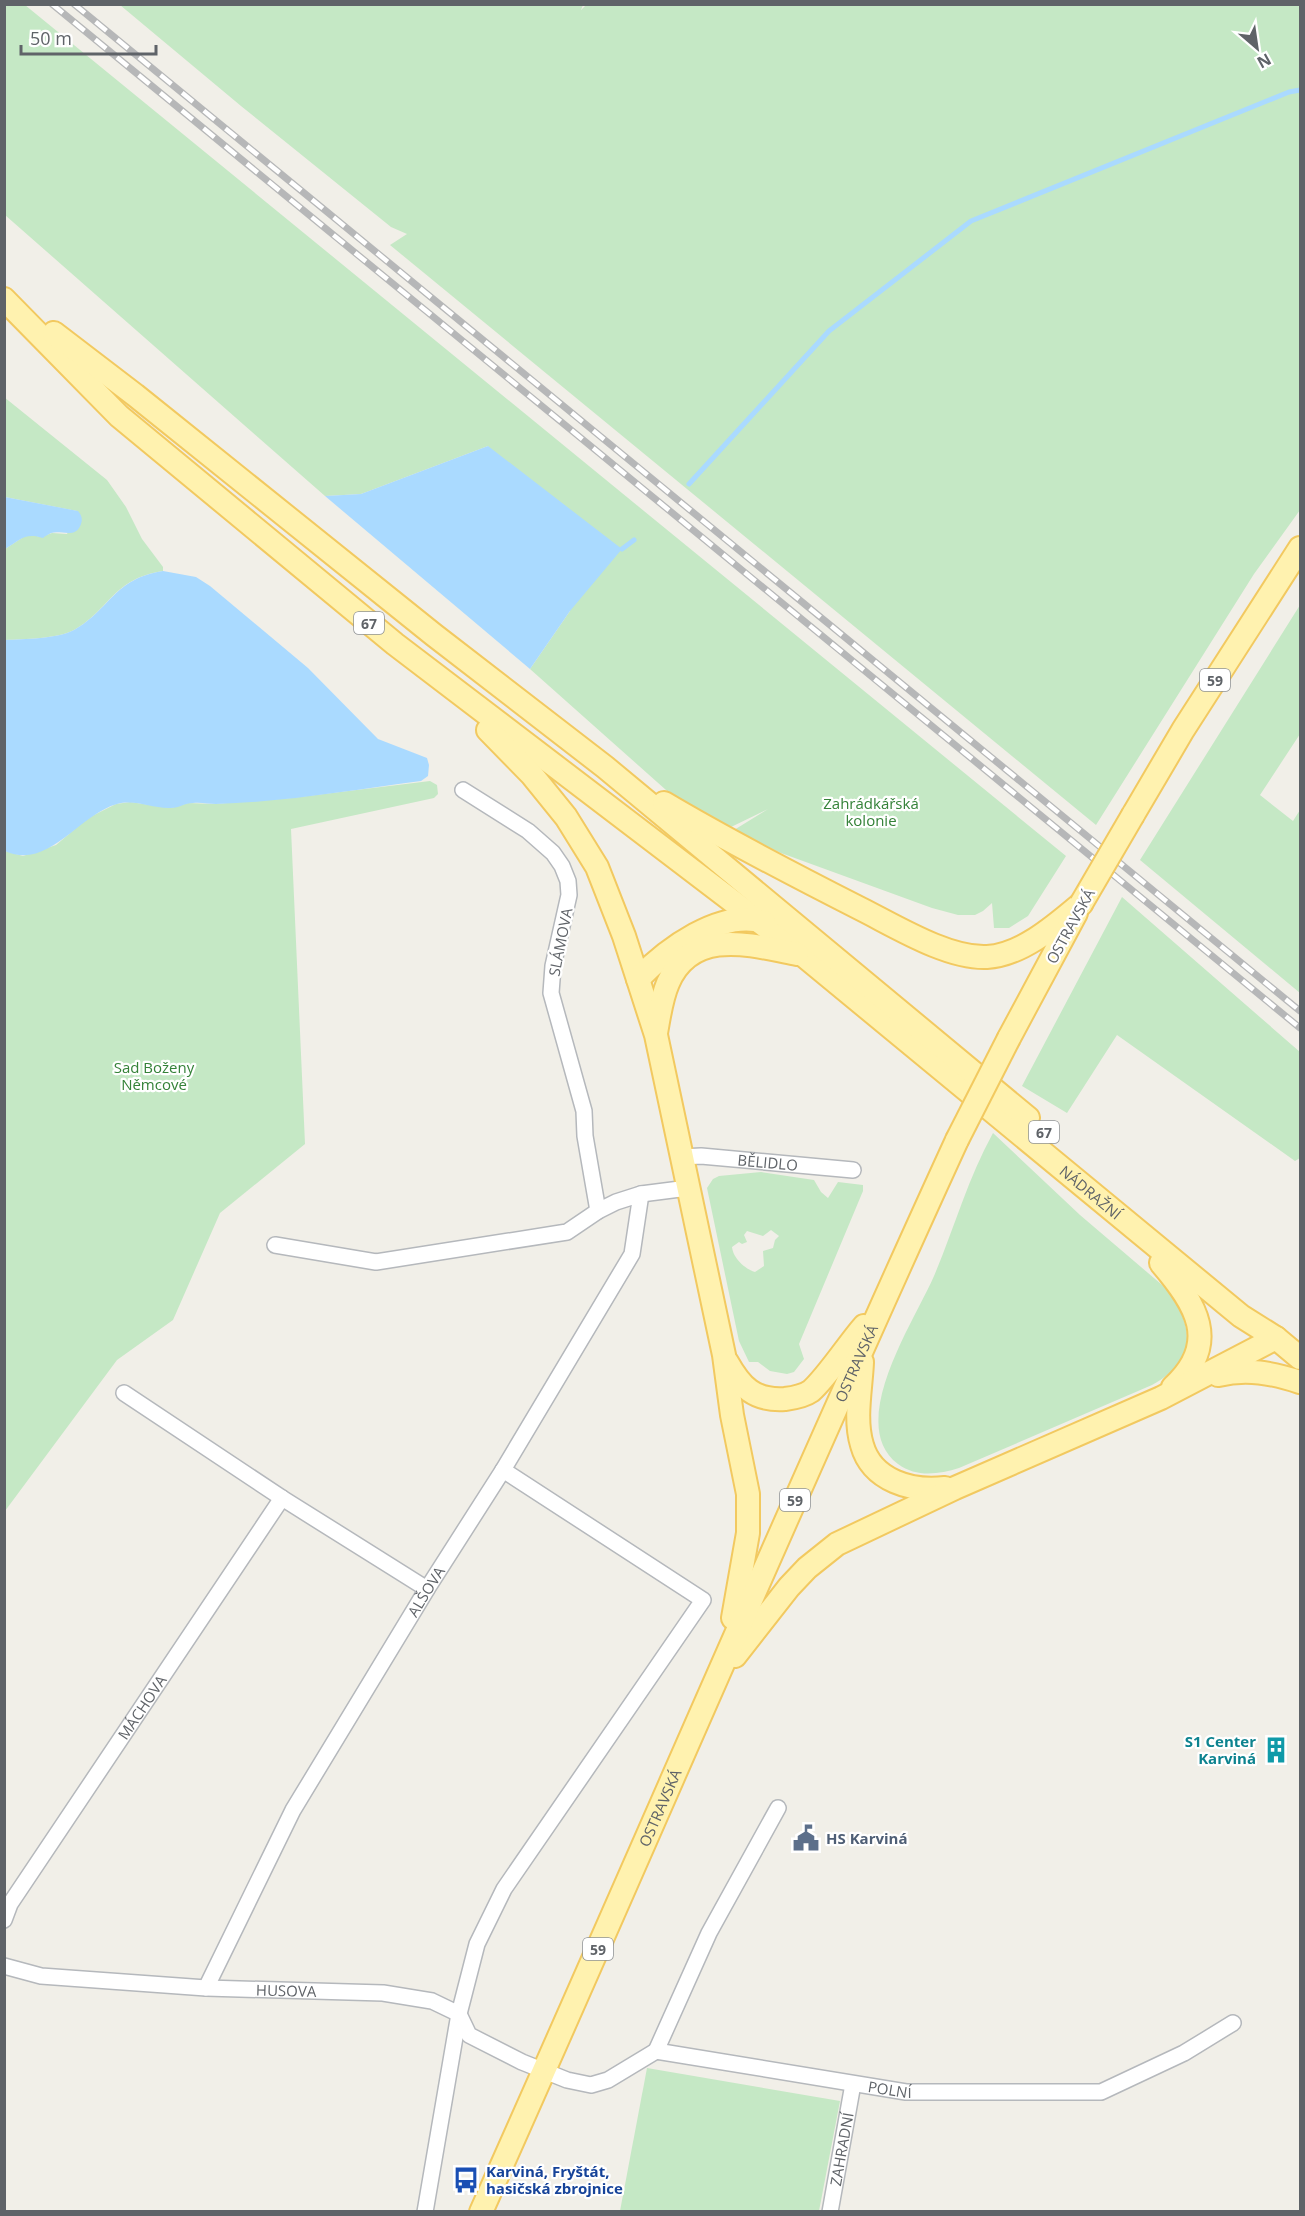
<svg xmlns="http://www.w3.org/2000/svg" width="1305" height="2216" viewBox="0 0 1305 2216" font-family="'Open Sans',sans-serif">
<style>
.green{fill:#c5e8c5;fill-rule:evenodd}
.water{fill:#aadaff}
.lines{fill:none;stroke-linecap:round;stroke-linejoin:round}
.stream{stroke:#aadaff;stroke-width:5}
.minor-casing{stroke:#b5b8bc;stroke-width:18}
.primary-casing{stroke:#f2c960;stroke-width:26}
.minor{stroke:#fff;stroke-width:15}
.primary{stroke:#fff2af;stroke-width:22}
.rail-casing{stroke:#b6b7b8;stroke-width:7}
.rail{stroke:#fff;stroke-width:4.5;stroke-dasharray:14;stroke-linecap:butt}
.primary-bridge-casing{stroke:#f2c960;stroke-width:26;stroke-linecap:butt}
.primary-bridge{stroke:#fff2af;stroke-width:22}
.labels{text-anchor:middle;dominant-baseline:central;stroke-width:4.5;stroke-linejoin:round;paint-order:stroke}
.shield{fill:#fff;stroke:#8f9295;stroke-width:1.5}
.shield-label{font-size:14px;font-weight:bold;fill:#5f6368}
.park-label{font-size:15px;fill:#348238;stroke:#fff}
.street-label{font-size:15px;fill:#5f6368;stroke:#fff}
.culture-label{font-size:15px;font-weight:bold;fill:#0d838f;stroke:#fff;text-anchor:end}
.service-label{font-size:15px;font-weight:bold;fill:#4e5e75;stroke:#fff;text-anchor:start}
.transit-label{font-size:15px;font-weight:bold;fill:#164399;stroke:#fff;text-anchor:start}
</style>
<rect width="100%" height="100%" fill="#f1efe8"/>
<!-- green -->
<g class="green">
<polygon points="5,5 25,5 1066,856 1028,916 1009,928 994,928 992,903 983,911 975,915 958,915 932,908 781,853 734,830 768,809 729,828 684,806 530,669 570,611 488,446 361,494 325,496 5,215"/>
<polygon points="586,5 1300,5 1300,510 1254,574 1096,825 390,245 407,234 391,227 241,106 120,5 583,5 581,10"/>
<path d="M4,397l103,83 19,27 16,32 21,28v4c-51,8 -52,38 -89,59 -17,9 -50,9 -69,10v-91l20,-13 7,-1 9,2 11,-4 15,1 10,-23 -72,-14z"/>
<polygon points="1300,605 1300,734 1260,795 1293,821 1300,810 1300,993 1140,860"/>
<polygon points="430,781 437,785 438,794 434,798 291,829 305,1144 220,1213 173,1320 117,1360 5,1511 5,851 23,856 56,845 88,818 116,804 130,802 171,808 188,803 215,804 291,798"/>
<polygon points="1122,897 1300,1052 1300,1158 1295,1161 1117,1035 1067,1113 1022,1086"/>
<path d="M993,1133l87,82 88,75c27,39 28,71 -16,95l-193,83c-20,6 -42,10 -61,-4 -53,-40 16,-142 36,-188 20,-47 34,-98 59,-143z"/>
<path d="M761,1172l53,8 7,12 7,6 10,-16 25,3v6l-64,153 5,15 -10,13 -7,2 -17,-3 -12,-9h-9l-10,-21 -32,-153 6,-9 6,-3zM771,1230l8,6 -4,4 -2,8 -10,3 1,15 -9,6c-10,-3 -22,-14 -23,-25l7,-5 3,2 5,-2 -3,-7 3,-4 16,5z"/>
<polygon points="647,2068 840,2101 819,2211 620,2211"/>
</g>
<!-- water -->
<g class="water">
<polygon points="488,446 622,549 570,611 530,669 325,496 361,494"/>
<path d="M5,497l73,14c3,4 5,7 3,13 -5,15 -19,6 -30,9 -2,1 -6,3 -8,5 -18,-6 -23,2 -38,11z"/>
<path d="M163,571l33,6 14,9 98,82 70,71 49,19 2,7 -1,11 -7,5c-68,9 -137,21 -205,23 -8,0 -15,-2 -23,-1 -8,0 -14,5 -22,5 -19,1 -35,-9 -54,-4 -39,11 -69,67 -112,47v-211c19,-1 52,-1 69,-10 37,-21 39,-51 89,-59z"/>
</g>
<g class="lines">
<!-- stream -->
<g class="stream">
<polyline points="689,484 829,331 971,221 1289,92 1300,90"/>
<polyline points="622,549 634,540"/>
</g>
<!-- minor casing -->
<g class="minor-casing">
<g id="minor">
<polyline points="463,790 528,831 553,853 562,866 568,881 569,895 553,966 551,993 584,1111 585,1136 598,1211"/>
<path id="s1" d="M682,1157l19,-1 152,14"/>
<polyline points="275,1245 376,1262 567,1232 598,1211 616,1202 641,1194 688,1188"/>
<polyline points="124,1393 282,1498 427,1589"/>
<path id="s2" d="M4,1920l6,-16 272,-406"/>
<path id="s3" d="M4,1966l37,10 165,12 177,5 49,8 27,13 10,21 53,27 45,18 24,5 17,-5 48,-29 250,41h195l83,-39 49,-30"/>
<path id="s4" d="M206,1988l87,-178 134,-221 76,-119 129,-216 9,-60"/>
<polyline points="656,2051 709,1933 778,1808"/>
<polyline points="425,2212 459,2014 477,1944 504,1889 703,1600 503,1470"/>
<path id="s5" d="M830,2212l23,-128"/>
</g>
</g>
<!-- primary casing -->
<g class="primary-casing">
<g id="primary">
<path id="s6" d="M4,299l115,117 276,228 408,311 438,361 35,22 24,20"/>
<polyline points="54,333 135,395 434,635 605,767 1028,1118"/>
<polyline points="488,730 532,775 566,817 597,867 624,936 656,1035 724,1355 732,1415 748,1494 748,1533 733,1618"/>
<path d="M664,803c64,38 130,72 197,106 34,17 87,50 126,48 35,-2 69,-32 94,-53"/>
<polyline points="1133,815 1183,730 1300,548"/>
<path d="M638,979c28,-29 82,-70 126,-57"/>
<path d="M656,1033c3,-16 5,-34 12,-50 24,-56 83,-38 129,-29"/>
<polyline points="1009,1038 1076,913"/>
<path d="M1161,1263c35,41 60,80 12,124"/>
<path d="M727,1362c14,25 27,39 58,37 8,-1 19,-3 26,-8 16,-14 38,-48 53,-65"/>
<path d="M862,1362c-1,26 -8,57 0,83 10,36 50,47 83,43"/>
<path d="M1218,1375c29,-7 54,-2 82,7"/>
<polyline points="735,1656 789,1587 807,1568 837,1544 955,1488 1161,1398 1276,1338"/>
<path id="s7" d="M481,2212c160,-357 313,-717 476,-1072"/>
</g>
</g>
<!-- minor -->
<use href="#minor" class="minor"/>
<!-- primary -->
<use href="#primary" class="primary"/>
<!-- rail casing -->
<g class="rail-casing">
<g id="rail">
<polyline points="52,4 1300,1028"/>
<polyline points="74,4 1300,1011"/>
</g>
</g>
<!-- rail -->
<use href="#rail" class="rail"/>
<!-- primary-bridge casing -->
<g class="primary-bridge-casing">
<g id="primary-bridge">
<polyline points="1081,904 1133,815"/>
<polyline points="957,1140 1009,1038"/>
</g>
</g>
<!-- primary-bridge -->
<use href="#primary-bridge" class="primary-bridge"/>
</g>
<!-- icons -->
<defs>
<g id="building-bare" transform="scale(2.07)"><path d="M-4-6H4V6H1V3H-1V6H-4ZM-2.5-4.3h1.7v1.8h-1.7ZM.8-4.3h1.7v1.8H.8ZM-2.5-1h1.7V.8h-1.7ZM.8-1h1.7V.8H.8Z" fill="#0f9aa8" stroke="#fff" stroke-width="2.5" paint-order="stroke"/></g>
<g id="civic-bare" transform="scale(2.07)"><path d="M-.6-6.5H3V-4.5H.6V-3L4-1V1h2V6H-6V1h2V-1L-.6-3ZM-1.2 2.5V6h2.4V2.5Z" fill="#5c6f8a" stroke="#fff" stroke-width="2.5" paint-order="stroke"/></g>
<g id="bus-bare" transform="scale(2.07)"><path d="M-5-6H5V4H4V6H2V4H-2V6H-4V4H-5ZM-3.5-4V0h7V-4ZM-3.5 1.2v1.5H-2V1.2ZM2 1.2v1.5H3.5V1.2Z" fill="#1a4fb4" stroke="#fff" stroke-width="2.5" paint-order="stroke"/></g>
</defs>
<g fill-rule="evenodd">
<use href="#building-bare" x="1276" y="1750"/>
<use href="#civic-bare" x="806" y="1838"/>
<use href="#bus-bare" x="466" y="2180"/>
</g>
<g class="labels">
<!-- shield labels -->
<g class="shield">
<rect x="354" y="612" width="30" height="22" rx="4.5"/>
<rect x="1200" y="669" width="30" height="22" rx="4.5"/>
<rect x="1029" y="1121" width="30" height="22" rx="4.5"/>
<rect x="780" y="1489" width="30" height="22" rx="4.5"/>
<rect x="583" y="1938" width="30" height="22" rx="4.5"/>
</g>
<g class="shield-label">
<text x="369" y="623">67</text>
<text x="1215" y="680">59</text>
<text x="1044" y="1132">67</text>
<text x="795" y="1500">59</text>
<text x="598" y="1949">59</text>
</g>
<!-- park labels -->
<g class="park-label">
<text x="871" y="803">Zahrádkářská<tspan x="871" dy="17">kolonie</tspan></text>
<text x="154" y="1067">Sad Boženy<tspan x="154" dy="17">Němcové</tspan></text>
</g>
<!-- street labels -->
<g class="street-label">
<text transform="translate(1070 926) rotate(-61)">OSTRAVSKÁ</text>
<text transform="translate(560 942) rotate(-79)">SLÁMOVA</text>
<text stroke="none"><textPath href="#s1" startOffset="86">BĚLIDLO</textPath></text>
<text stroke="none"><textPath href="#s6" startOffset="1408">NÁDRAŽNÍ</textPath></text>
<text stroke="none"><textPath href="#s7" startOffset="928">OSTRAVSKÁ</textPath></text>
<text stroke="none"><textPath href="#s4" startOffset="454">ALŠOVA</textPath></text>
<text stroke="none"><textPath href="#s2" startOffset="254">MÁCHOVA</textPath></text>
<text stroke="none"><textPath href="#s7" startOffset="442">OSTRAVSKÁ</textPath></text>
<text stroke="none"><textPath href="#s3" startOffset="284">HUSOVA</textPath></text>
<text stroke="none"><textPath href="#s3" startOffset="927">POLNÍ</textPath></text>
<text stroke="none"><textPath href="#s5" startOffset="64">ZAHRADNÍ</textPath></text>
</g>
<!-- culture labels -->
<g class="culture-label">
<text x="1256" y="1741">S1 Center<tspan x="1256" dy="17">Karviná</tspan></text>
</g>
<!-- service labels -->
<g class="service-label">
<text x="826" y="1838">HS Karviná</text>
</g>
<!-- transit labels -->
<g class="transit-label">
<text x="486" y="2171">Karviná, Fryštát,<tspan x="486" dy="17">hasičská zbrojnice</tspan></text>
</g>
</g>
<!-- border -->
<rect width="1305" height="2216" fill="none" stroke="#5f6368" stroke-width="12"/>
<!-- north arrow -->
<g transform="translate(1257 48) rotate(151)" stroke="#ffffff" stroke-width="4.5" paint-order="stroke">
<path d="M0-4.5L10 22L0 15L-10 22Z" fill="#5f6368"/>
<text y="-9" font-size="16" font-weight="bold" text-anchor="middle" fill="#5f6368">N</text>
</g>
<!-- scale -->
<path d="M21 45v9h135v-9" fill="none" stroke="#5f6368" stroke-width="3"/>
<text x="30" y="45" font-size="18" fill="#5f6368" stroke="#ffffff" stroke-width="4.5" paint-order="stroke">50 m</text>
</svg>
